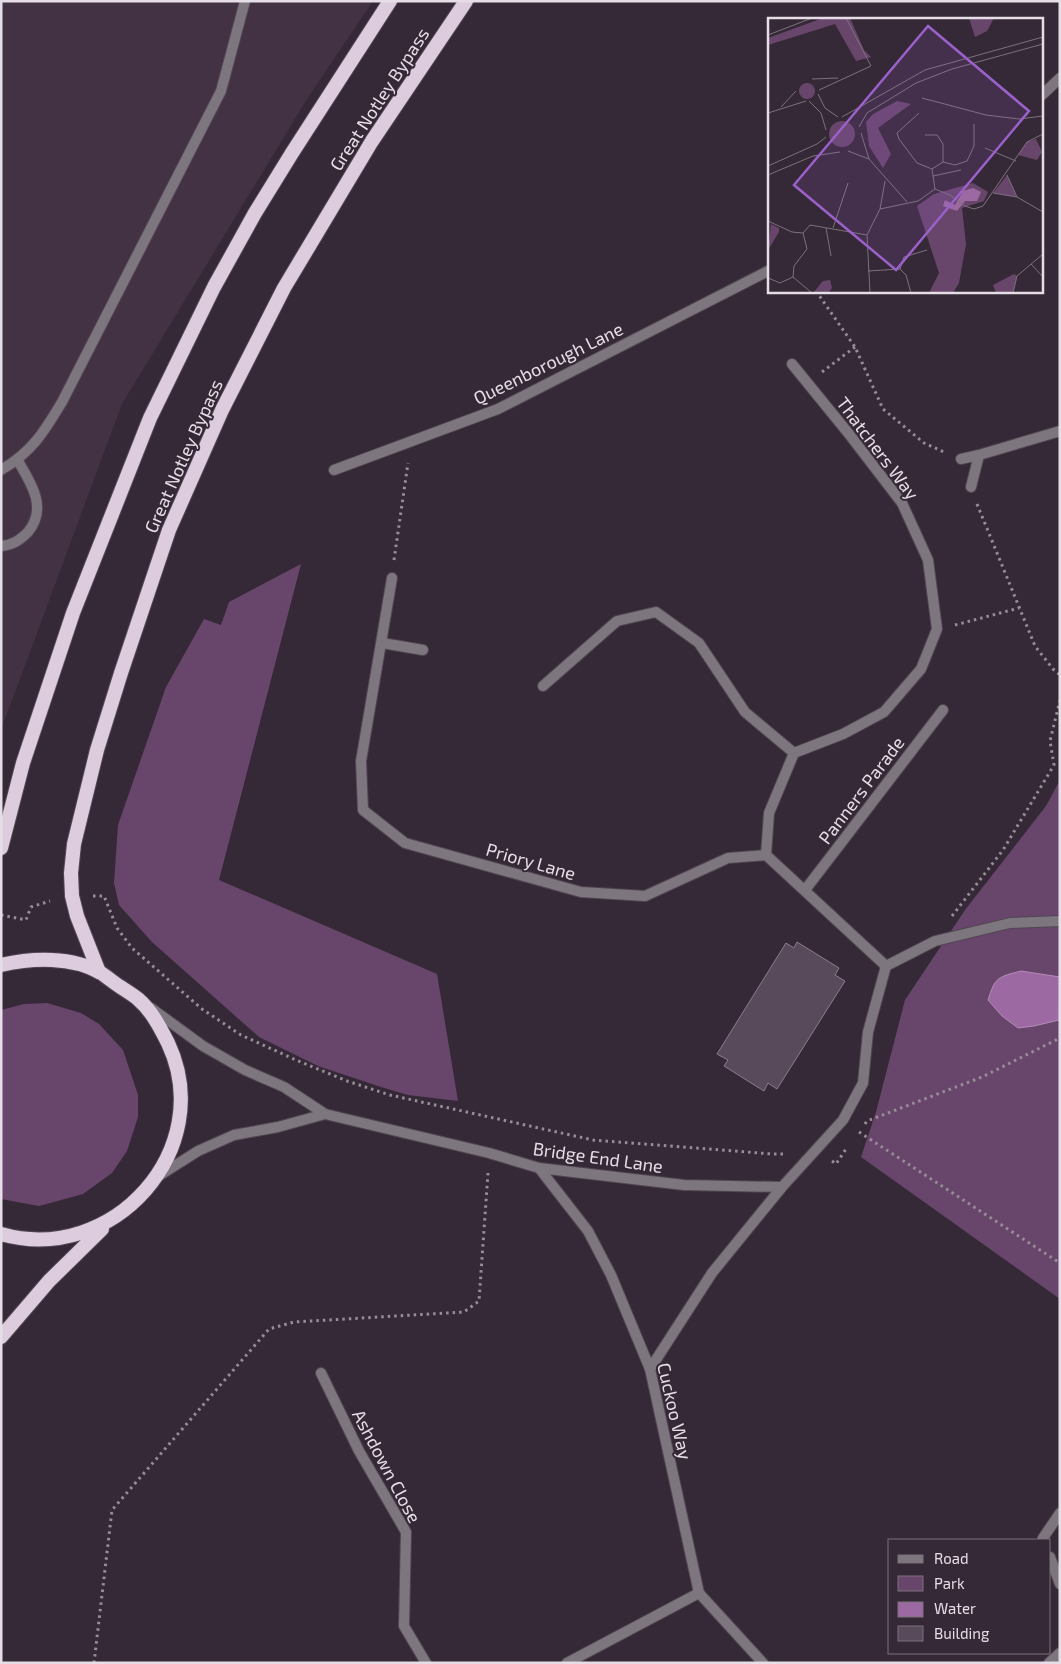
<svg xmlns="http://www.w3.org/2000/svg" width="1061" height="1664" viewBox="0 0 1061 1664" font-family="'Exo 2',sans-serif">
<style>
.built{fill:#433144}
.green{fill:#68466b}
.water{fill:#9d69a2;stroke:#b38cb7}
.building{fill:#584a5a;stroke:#8c7d8e}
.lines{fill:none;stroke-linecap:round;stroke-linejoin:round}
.service-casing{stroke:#524653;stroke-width:12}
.minor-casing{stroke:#524653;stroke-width:12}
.tertiary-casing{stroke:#524653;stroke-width:12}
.trunk-casing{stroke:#524653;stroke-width:16}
.path{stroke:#978c98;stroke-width:3;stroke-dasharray:2.5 4;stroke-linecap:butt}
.service{stroke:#7d767e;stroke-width:10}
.minor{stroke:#7d767e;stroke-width:10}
.tertiary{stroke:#7d767e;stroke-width:10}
.trunk{stroke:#dcccdd;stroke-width:14}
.labels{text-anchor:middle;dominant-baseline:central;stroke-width:4;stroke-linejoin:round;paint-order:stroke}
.street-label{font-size:18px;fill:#e6dee7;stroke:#362937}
.inset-road{fill:none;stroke:#7c717d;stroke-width:1}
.view{fill:#9b61cb;fill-opacity:0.15;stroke:#9b61cb;stroke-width:2.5}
.inset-edge{fill:none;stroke:#e6dee7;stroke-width:2.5}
</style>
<rect width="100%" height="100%" fill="#362937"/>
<!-- built -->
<polygon class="built" points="1,1 373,1 307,99 122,404 1,730"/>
<!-- green -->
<g class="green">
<polygon points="301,564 219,880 437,974 458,1101 408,1095 381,1087 318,1066 259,1037 152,942 119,905 114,883 118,825 166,687 204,619 221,625 229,602"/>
<polygon points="1060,780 1060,1299 861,1157 876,1112 905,1000 965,910 1046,806"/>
<polygon points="47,1003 81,1013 99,1024 123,1050 138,1095 138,1117 127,1151 112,1173 83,1194 39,1206 1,1199 1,1010 24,1004"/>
</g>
<!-- water -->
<path class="water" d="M1021,971l39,6 -1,43 -25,6 -16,2 -16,-12 -14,-16c7,-23 10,-23 33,-29z"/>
<!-- building -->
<polygon class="building" points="797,942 839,968 835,975 845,981 777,1089 768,1083 764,1091 724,1066 728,1060 717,1054 786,943 794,948"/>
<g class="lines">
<!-- service casing -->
<g class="service-casing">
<g id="service">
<path d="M1,470c31,-18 43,-38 61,-68l159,-311 24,-90"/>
<path d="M1,546c12,-1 19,-6 27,-14 20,-24 3,-49 -10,-71"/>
</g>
</g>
<!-- minor casing -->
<g class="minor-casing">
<g id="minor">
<polyline points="1042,95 1060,78"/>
<polyline points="792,364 849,434 902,503 928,560 937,629 921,669 884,712 843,734 794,753"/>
<polyline points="979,455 1060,431"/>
<polyline points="961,459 979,455 971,487"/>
<polyline points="334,470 498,409 770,270"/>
<polyline points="392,578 361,761 363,810 405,843 581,892 645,896 728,858 766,855 886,966"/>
<polyline points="382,643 423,650"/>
<polyline points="543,686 617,621 656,612 699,643 745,712 794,753 769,813 766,855"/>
<polyline points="805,890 943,710"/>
<polyline points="321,1373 359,1451 406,1532 404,1626 426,1663"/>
<polyline points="1044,1540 1043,1538 1060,1513"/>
<polyline points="1050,1557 1060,1584"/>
<polyline points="567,1663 699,1593"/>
<polyline points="1049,1663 1060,1653"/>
</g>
</g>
<!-- tertiary casing -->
<g class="tertiary-casing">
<g id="tertiary">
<polyline points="151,1008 203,1046 245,1070 284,1087 325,1114 489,1153 539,1168 684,1185 782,1187"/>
<polyline points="539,1168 588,1231 611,1275 650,1369 699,1593 763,1663"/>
<polyline points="157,1177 198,1151 234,1135 278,1127 325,1114"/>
<polyline points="650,1369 712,1273 782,1187 843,1120 863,1083 868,1032 886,966 935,941 1010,923 1060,921"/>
</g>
</g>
<!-- trunk casing -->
<g class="trunk-casing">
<g id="trunk">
<polyline points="1,848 23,763 73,613 150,418 214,287 255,213 292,153 390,1"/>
<path d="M1,965c31,-7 71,-9 100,8 6,4 12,9 18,13 6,4 13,8 19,13 13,11 22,28 30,44 50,106 -55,223 -167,191"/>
<polyline points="99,972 77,916 72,896 71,873 74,844 97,750 121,673 169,530 222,410 284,288 372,141 466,1"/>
<polyline points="1,1337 49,1281 102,1229"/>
</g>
</g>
<!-- path -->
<g class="path">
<polyline points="816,291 855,347 883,409 924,443 944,452"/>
<polyline points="822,372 855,347"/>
<polyline points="977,504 1035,646 1053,669 1060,675"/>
<polyline points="394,560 408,463"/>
<polyline points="955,625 1019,608"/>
<polyline points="93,896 104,896 117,928 132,948 202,1009 241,1035 296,1060 347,1081 390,1095 593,1140 772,1154 785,1154"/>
<polyline points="1,915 26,920 31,907 50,901"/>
<polyline points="952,916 1003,850 1054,765 1050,741 1060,700"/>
<polyline points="865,1124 867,1121 982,1077 1060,1038"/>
<polyline points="859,1132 1060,1263"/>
<polyline points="832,1161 836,1164 846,1149"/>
<polyline points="94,1663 112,1510 269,1329 294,1322 464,1312 479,1301 488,1173"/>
</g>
<!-- service -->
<use href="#service" class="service"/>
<!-- minor -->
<use href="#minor" class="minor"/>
<!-- tertiary -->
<use href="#tertiary" class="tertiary"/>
<!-- trunk -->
<use href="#trunk" class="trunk"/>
</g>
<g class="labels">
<!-- street labels -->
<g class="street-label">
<text transform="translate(379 99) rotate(-57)">Great Notley Bypass</text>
<text transform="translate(548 363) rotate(-26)">Queenborough Lane</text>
<text transform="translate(878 448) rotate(53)">Thatchers Way</text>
<text transform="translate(183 456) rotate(-66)">Great Notley Bypass</text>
<text transform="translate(861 790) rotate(-53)">Panners Parade</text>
<text transform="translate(531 861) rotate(16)">Priory Lane</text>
<text transform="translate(598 1157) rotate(8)">Bridge End Lane</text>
<text transform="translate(675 1411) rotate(77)">Cuckoo Way</text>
<text transform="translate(387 1466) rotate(62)">Ashdown Close</text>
</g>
</g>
<!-- overview -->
<g transform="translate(768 18)">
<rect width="275" height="275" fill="#362937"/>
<path d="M55,0h27l14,32 7,7 -15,4 -21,-37 -67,21v-7zM201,0h22l2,2 -6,11 -12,6zM31 73a8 8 0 1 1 16 0a8 8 0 1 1-16 0ZM129,83l14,3 -33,24 13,26 -8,14 -14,-22 -3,-24 7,-8zM61 116a13 13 0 1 1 26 0a13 13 0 1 1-26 0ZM268,121l6,13 -5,8 -19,-5 9,-13zM239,157l10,22 -24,-4zM205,165l15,9 -4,9 -22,7 4,36 -7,39 -6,10h-24l10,-20 -22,-67 17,-12zM3,206l8,4v4l-11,18zM246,256l3,2 -4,17h-17l-3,-8zM62,262l2,8 -4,5h-15l10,-12z" fill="#68466b"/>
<path d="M205,170l8,4 -4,9h-12l-8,10 -14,-5 2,-6 10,5 8,-14z" fill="#9d69a2"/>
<path class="inset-road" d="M0,17l44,-17M44,61l26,-1M51,72l52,-24 -25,-48M50,76l7,14 13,9M154,80l64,17 33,4 24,-3M41,83l12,12 5,17M13,89l15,-16M0,95l38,-12M151,95l-22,20 2,6 18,24 15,6 3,20M74,99l83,-47 118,-33M91,109l8,-14 49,-30 36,-14 91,-25M93,115l8,26 38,43M157,117h12l6,9v18l-11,7M217,130l31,13M80,133l21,8M175,144l12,3 12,-4 7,-15v-22M0,148l49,-22 9,-7M0,157l45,-19 27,-4M239,157l10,22M165,158l28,-6M225,175l24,4 26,15M112,191l38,-8 17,-12 15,6 15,11 9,3 9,-3 44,-64 16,-8M0,203l24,11 11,1 7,-8 57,10M58,210l5,28M65,210l15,-45M35,215l4,16 -13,17 -1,11 19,16M263,246l12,13M132,251l4,-12 23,-7M100,253l32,-2 6,6 5,18M0,260l12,5 13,-6M102,275l-3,-58 13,-26 5,-28M245,275l4,-17 26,-22"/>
<path class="view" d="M160,8l101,85 -133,159 -102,-85z"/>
<rect width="275" height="275" class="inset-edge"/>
</g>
<!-- border -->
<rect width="1061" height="1664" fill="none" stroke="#e6dee7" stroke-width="5"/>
<!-- legend -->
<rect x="888" y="1539" width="162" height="115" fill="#362937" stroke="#7c717d"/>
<rect x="898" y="1555" width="25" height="8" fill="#7d767e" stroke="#7c717d"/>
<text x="934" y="1564" font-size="15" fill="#e6dee7">Road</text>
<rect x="898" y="1576" width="25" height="15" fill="#68466b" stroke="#7c717d"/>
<text x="934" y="1589" font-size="15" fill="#e6dee7">Park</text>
<rect x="898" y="1602" width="25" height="15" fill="#9d69a2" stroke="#7c717d"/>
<text x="934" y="1614" font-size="15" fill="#e6dee7">Water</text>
<rect x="898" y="1626" width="25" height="15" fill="#584a5a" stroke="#7c717d"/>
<text x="934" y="1639" font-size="15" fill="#e6dee7">Building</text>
</svg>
